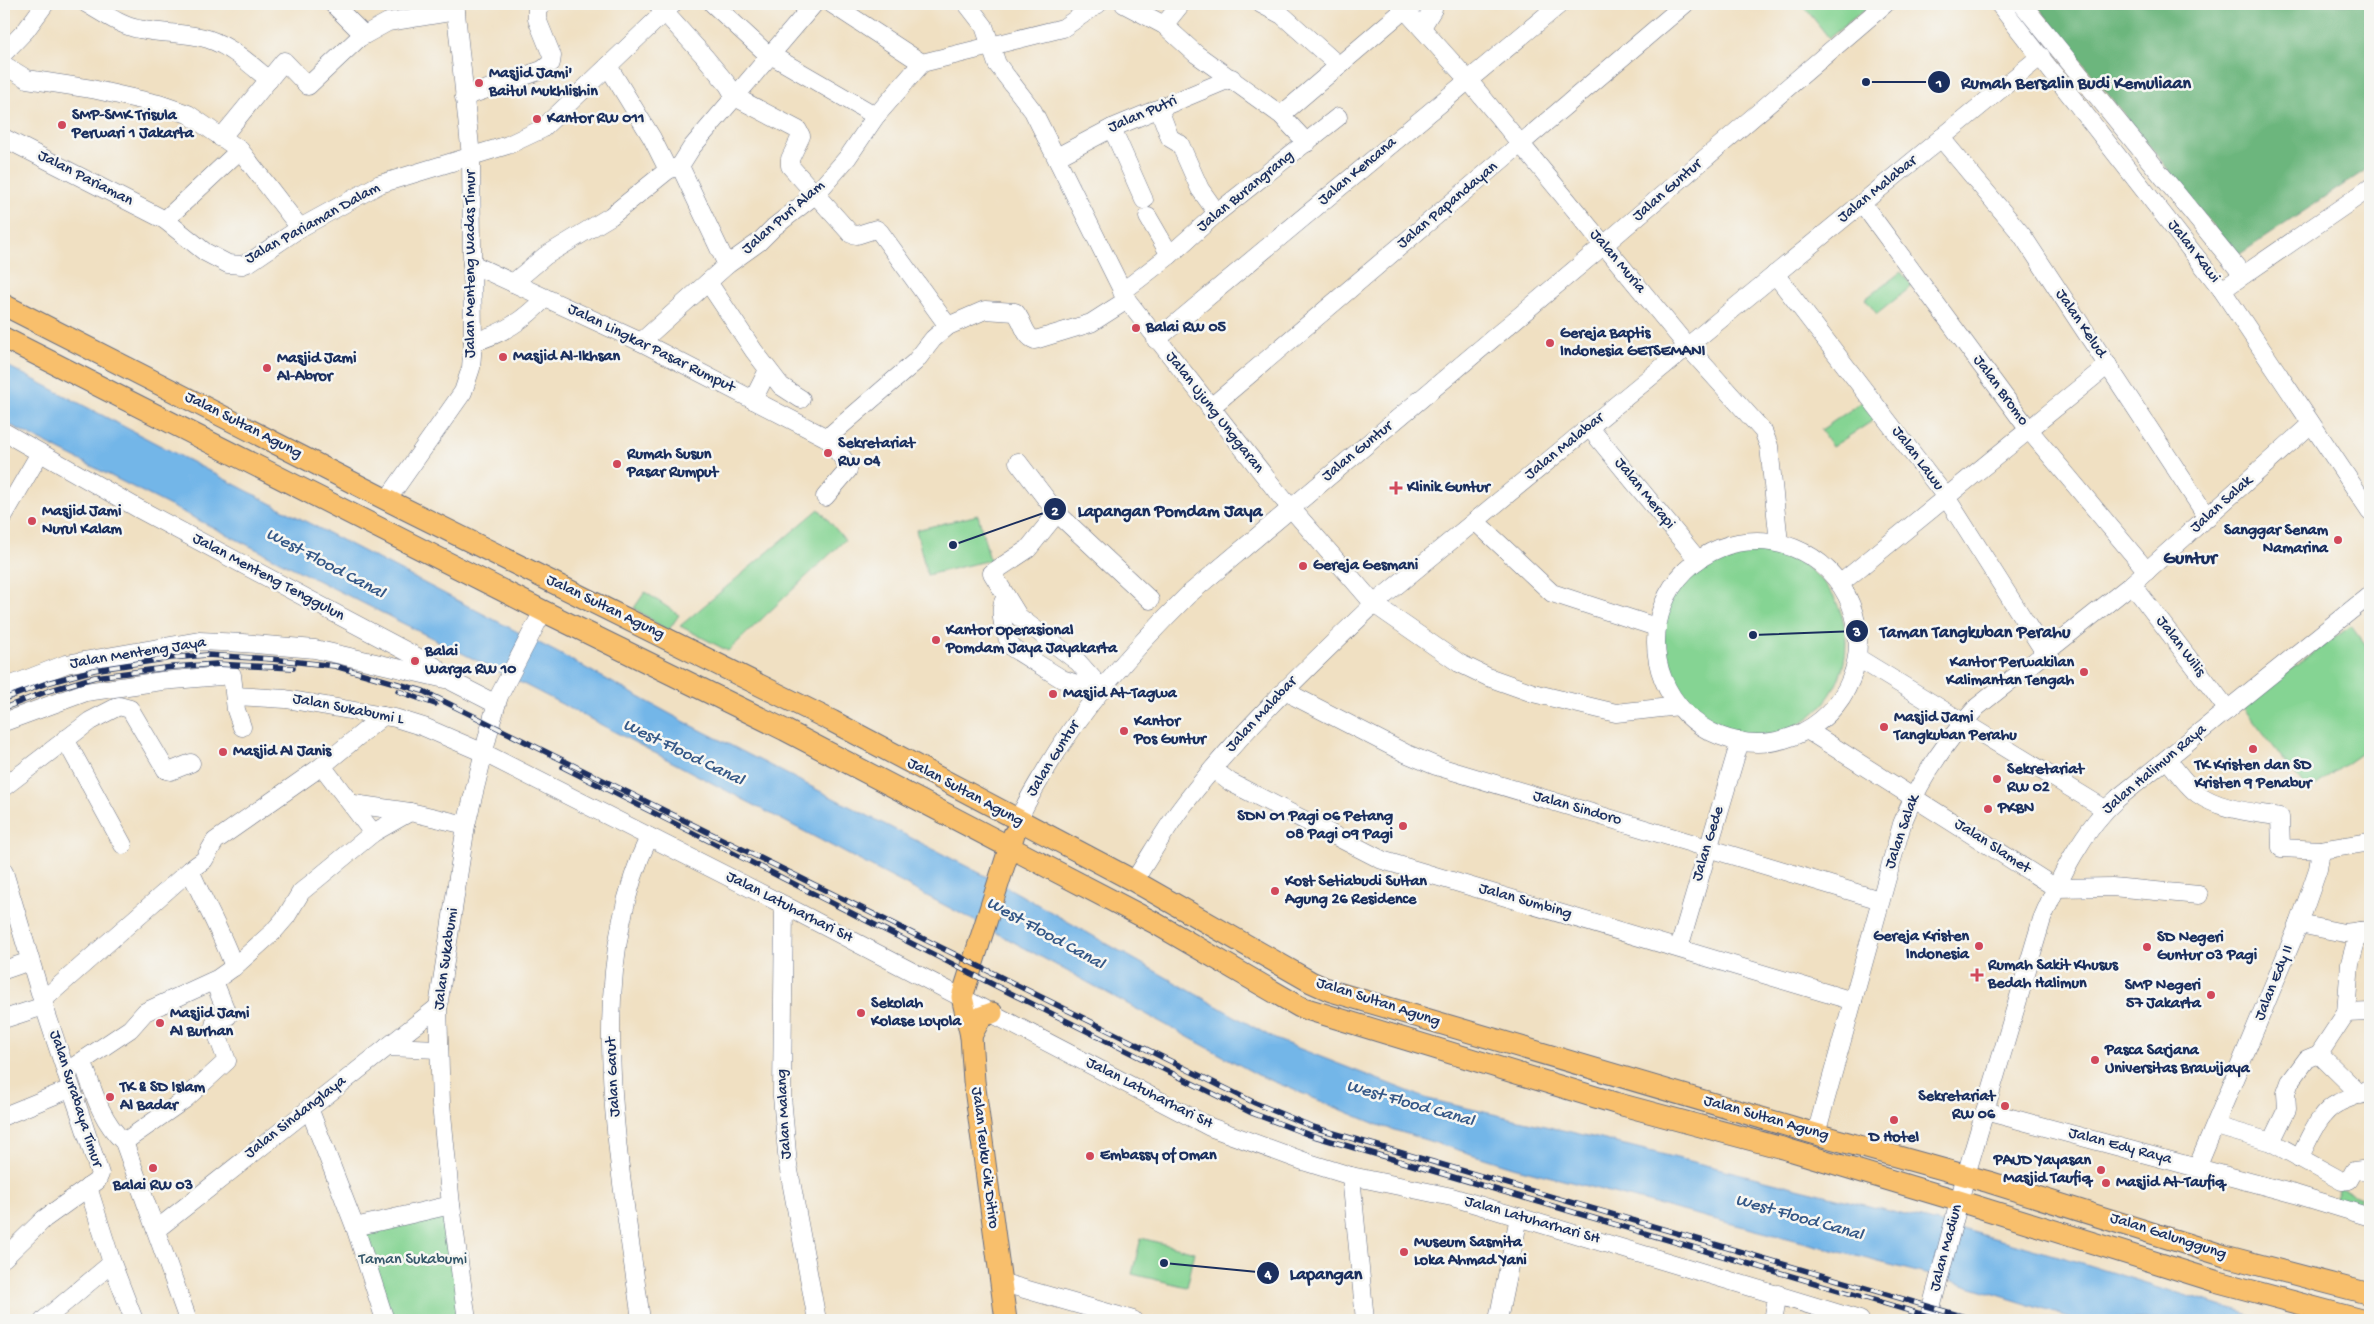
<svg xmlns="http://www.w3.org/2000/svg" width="2374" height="1324" viewBox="0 0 2374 1324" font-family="'Gochi Hand',sans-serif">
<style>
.green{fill:#85d493;stroke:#508278}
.forest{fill:#6cb67d;stroke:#44726e}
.water{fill:#73b6e8;stroke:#4772a3}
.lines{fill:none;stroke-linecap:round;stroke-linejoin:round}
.minor-casing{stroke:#666d81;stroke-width:19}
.major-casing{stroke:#666d81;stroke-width:23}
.minor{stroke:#fff;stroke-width:18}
.major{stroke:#f8bf6c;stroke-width:21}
.rail-casing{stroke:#1b2f5e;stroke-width:5.5}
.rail{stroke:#f6f6f2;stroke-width:4;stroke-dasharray:11;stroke-linecap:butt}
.poi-dot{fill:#d1495b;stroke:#f6f6f2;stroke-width:2}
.labels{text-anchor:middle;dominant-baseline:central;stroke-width:5;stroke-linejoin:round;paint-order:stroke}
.poi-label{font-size:16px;font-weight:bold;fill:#1b2f5e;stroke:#f6f6f2;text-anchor:start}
.street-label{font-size:16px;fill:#1b2f5e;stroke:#f6f6f2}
.park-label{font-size:16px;fill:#36586b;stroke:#f6f6f2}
.water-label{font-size:18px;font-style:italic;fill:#355887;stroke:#f6f6f2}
.quarter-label{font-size:19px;font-weight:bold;fill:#1b2f5e;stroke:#f6f6f2}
.leader{fill:none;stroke:#1b2f5e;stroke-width:2}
.callout-dot{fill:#1b2f5e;stroke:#f6f6f2;stroke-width:2}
.mark-label{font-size:15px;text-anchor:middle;font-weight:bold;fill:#fff}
.callout-label{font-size:18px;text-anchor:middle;font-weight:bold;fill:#1b2f5e;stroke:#f6f6f2;stroke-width:5;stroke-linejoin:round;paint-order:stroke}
</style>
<rect width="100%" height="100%" fill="#f6f6f2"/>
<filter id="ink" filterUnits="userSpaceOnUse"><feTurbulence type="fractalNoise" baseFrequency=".02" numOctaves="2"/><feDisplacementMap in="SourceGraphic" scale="10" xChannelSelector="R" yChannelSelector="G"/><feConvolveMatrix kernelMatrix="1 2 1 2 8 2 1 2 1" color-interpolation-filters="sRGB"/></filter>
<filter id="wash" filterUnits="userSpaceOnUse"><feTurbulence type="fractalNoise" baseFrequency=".0096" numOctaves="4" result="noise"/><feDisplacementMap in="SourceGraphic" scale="20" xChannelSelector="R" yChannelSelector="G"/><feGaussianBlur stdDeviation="1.12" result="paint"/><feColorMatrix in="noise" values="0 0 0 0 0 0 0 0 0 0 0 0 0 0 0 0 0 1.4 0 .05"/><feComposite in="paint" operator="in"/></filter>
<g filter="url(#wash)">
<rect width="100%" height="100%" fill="#f0e0c2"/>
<!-- green -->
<g class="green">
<polygon points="1802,4 1867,4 1869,6 1829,38"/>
<polygon points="1901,272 1912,286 1877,314 1865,299"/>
<polygon points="1865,400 1877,418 1832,447 1821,430"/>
<polygon points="819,509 845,540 728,651 680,626"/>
<polygon points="978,515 990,560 927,575 916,530"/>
<circle cx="1753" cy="643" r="93"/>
<polygon points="645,592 679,615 668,631 634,608"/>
<polygon points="2351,626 2370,652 2370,747 2308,791 2241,705"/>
<polygon points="2340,1188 2362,1197 2356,1210 2334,1202"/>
<polygon points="448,1210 464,1320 390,1320 359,1229"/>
<polygon points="1141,1238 1195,1252 1187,1287 1132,1274"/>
</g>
<!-- forest -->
<polygon class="forest" points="2036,4 2370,4 2370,167 2237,256"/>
<!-- water -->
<polygon class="water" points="4,364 558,653 685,722 1005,886 1275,1039 1428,1099 1601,1139 1969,1231 2075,1261 2265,1320 2078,1320 1956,1282 1513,1167 1378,1125 1258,1075 986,927 537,691 4,422"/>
</g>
<g filter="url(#ink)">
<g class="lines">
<!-- minor casing -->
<g class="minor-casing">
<g id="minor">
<path d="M87,4c16,9 34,22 52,25 23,5 47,3 69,10 24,8 42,25 61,41"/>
<polyline points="333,4 364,35"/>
<polyline points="713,4 764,51 876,116"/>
<polyline points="832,4 922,63"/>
<polyline points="967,4 984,26 997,64 1033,111 1127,300 1278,493 1374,604 1459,663 1488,677 1533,693 1616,713 1679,706"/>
<polyline points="1124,4 1164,25 1196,54 1281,115 1307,143"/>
<polyline points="1261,4 1282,15 1338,65"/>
<polyline points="1400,4 1469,81 1687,346 1763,431 1769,446 1779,543"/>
<polyline points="1999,4 2222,290 2370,511"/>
<polyline points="2022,4 2243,275"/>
<polyline points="658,5 704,56 728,85 735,97 798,130 801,136 790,159 790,166 851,234 857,235 876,229 880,232 948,326"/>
<polyline points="1164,25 1181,4"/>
<polyline points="1422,27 1433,9 1433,4"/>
<polyline points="4,53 26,30 45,4"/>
<polyline points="4,65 27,79 92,89 159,104 188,114 240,150 300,228"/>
<polyline points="608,66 652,138 668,170"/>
<polyline points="464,97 542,70 551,63 552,56 537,19 537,9 543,4"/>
<polyline points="1159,109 1170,138 1180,144 1200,189 1217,213"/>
<polyline points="1281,115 1405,9"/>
<polyline points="1112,128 1144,200"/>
<polyline points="4,138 165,220 205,252 228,264 242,265 250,262 300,228 380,184 508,145 542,129 673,4"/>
<polyline points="221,138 284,61 308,86 359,38 388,22 456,11"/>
<polyline points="1941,138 2022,235 2208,518"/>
<polyline points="1057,157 1112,128 1232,78"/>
<polyline points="680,166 727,265"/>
<polyline points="1862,203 2029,430 2147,571"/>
<polyline points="1148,217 1170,255"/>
<polyline points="165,220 240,150"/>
<polyline points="472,264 641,342 827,438 848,465 848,470 825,497"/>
<polyline points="1775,274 1946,497 2045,653"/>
<polyline points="708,282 754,351 781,386 801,399"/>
<polyline points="513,283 545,256 611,216 668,170 680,166 692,147 814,4"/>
<polyline points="2222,290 2370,188"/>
<polyline points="1122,292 1170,255 1217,213 1338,117"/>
<polyline points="1156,340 1560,4"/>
<path d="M473,342c30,-8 51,-22 72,-44"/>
<polyline points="641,342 727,265 759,242 774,227 816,194 848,157 876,116 922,63 1063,28 1098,4"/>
<polyline points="753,400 768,370"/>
<polyline points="1210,408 1685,4"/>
<polyline points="1589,427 1698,560"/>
<polyline points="4,432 139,509 434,666 453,682 496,704"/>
<path d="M827,438l88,-76 18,-23 15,-13 37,-16 30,2c8,7 9,25 20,28l56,-17 36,-23"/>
<polyline points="1018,462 1057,513 1150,600"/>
<polyline points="387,500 463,392 471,368 473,342 471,156 455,4"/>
<polyline points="1057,513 1028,549 992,573 1019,617 1078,662 1102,689"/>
<polyline points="4,515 40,453"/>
<polyline points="1475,521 1552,593 1656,627"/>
<circle cx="1757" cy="642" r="101"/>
<polyline points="1841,583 2108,365"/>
<polyline points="2132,584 2228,710"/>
<path d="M1006,597c-10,12 -1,41 8,52l48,30 21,7 11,-6"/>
<polyline points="1858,658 2105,809"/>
<polyline points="4,688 66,664 199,641 243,643 315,649 445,679"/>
<polyline points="1286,688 1296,697 1405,753 1436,766 1880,900"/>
<polyline points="235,696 286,699 395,718 424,727 484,753 784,905 1210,1127 1306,1162 1351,1176 1452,1197 1860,1320"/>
<polyline points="4,722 86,692 162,681 232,675 236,710 242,727"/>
<polyline points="1807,730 2056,888 2112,887 2199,895"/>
<polyline points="65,739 123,845"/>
<path d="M2167,759c9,11 19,26 31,35 22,16 55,18 82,23l1,31 40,2 49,-8"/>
<polyline points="322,766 373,833"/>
<polyline points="1213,769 1230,782 1382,860 1853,1001"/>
<polyline points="4,787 90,721 119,706 130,709 166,770 171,771 191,763"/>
<polyline points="354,804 410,812"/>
<path d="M1018,821c7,-18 17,-33 27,-50 38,-65 89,-123 143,-176l416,-350 281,-241"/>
<path d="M190,870c14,33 32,63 44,97"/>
<polyline points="4,872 44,1006 100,1174 97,1181 44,1219 4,1258"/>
<path d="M1134,881c15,-23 29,-48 45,-70 57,-76 127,-142 195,-207l667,-548"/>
<polyline points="784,905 782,1096 788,1165 817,1320"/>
<polyline points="2299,924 2344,933 2370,930"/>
<polyline points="1679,948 1740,741"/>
<polyline points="4,970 30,961"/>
<polyline points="42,1001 190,870 204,860 215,841 322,766 383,716"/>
<polyline points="2346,1013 2370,1012"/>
<polyline points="4,1019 44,1006"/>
<polyline points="387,1047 439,1049"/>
<polyline points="2319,1054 2361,1095"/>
<path d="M83,1062c10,29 18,59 41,80l64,178"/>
<polyline points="66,1072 130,1029 145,1012 217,979 234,967 273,932 286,917 301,892 373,833 410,812 466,825"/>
<polyline points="309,1108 355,1227 385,1320"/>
<polyline points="1985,1111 2295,1194 2370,1217"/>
<polyline points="4,1116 70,1089"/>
<polyline points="2216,1126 2271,1142 2342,1181 2349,1180 2354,1171 2362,1170 2370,1173"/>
<path d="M1816,1134l86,-310c16,-42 44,-83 75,-117l155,-123 179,-160"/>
<polyline points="124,1142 184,1100 227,1061 214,1026 215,1022 228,1016 214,981"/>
<polyline points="2271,1142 2287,1109 2286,1093 2290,1082 2307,1059 2319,1054 2346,1013 2350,963 2359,931"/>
<path d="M2299,1158c10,-18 19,-45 39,-55 11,-6 21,-7 32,-15"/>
<polyline points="2197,1168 2299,924 2318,869 2321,850"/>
<polyline points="1351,1176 1365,1320"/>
<polyline points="88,1187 112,1263 134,1320"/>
<polyline points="355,1227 451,1205"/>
<polyline points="156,1230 438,1007"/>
<polyline points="1000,1282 1133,1320"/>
<polyline points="44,1320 112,1263"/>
<polyline points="467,1320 451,1205 441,1104 438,1007 466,825 491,723 499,696 543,611"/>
<path d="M641,1320c-20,-151 -60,-340 8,-483"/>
<polyline points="1498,1320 1519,1217"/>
<polyline points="1773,1320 1778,1294"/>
<path d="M1928,1320l38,-145 76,-256c18,-42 41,-90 76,-121l252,-203"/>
</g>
</g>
<!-- major casing -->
<g class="major-casing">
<g id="major">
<polyline points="4,305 387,500 832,721 1134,881 1311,982 1331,991 1816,1134 1989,1182 2225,1256 2370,1294"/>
<polyline points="4,338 543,611 785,730 1155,923 1300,1007 1615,1103 1786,1149 1959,1201 2215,1281 2361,1320"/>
<polyline points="971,1036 981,1017 992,1013"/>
<polyline points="1006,1320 974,1081 971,1036 962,997 1014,834"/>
</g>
</g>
<!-- minor -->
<use href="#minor" class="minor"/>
<!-- major -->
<use href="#major" class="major"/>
<!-- rail casing -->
<g class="rail-casing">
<g id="rail">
<polyline points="398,691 435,704"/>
<polyline points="4,699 47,683 94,670 171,658 207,655 272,659 335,666 423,691 1255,1103 1313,1127 1975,1320"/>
<polyline points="4,708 48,691 95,677 173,667 216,664 293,668"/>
<polyline points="563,767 970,973 1252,1113 1307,1134 1941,1320"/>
</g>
</g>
<!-- rail -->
<use href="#rail" class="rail"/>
</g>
</g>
<!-- markers -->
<g class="poi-dot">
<circle cx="479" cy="83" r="5"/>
<circle cx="537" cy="119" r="5"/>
<circle cx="62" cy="125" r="5"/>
<circle cx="1136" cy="328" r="5"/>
<circle cx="1550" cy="343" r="5"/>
<circle cx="503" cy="357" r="5"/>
<circle cx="267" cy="368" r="5"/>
<circle cx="828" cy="453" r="5"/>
<circle cx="617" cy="464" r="5"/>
<path d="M1393.5 480.5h5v5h5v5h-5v5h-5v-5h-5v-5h5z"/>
<circle cx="32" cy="521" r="5"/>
<circle cx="2338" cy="540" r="5"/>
<circle cx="1303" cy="566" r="5"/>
<circle cx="936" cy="640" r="5"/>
<circle cx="415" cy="661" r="5"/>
<circle cx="2084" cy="672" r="5"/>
<circle cx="1053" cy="694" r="5"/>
<circle cx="1884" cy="727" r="5"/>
<circle cx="1124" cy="731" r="5"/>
<circle cx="2253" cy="749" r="5"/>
<circle cx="223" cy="752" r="5"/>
<circle cx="1997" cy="779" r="5"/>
<circle cx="1988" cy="809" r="5"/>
<circle cx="1403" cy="826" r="5"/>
<circle cx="1275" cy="891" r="5"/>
<circle cx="1979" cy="946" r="5"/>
<circle cx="2147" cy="947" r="5"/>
<path d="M1974.5 967.5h5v5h5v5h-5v5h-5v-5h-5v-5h5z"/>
<circle cx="2211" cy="995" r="5"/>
<circle cx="861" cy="1013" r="5"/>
<circle cx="160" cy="1023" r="5"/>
<circle cx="2095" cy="1060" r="5"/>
<circle cx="110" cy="1097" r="5"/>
<circle cx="2005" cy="1106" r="5"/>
<circle cx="1894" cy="1120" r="5"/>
<circle cx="1090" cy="1156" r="5"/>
<circle cx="153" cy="1168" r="5"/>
<circle cx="2101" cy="1170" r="5"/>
<circle cx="2106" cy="1183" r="5"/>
<circle cx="1404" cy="1252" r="5"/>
</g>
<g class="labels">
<!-- poi labels -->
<g class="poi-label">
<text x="489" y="74">Masjid Jami'<tspan x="489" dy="18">Baitul Mukhlishin</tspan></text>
<text x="72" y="116">SMP-SMK Trisula<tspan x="72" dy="18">Perwari 1 Jakarta</tspan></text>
<text x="547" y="119">Kantor RW 011</text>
<text x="1146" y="328">Balai RW 05</text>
<text x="1560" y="334">Gereja Baptis<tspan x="1560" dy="18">Indonesia GETSEMANI</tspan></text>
<text x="513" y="357">Masjid Al-Ikhsan</text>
<text x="277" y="359">Masjid Jami<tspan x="277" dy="18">Al-Abror</tspan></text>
<text x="838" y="444">Sekretariat<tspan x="838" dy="18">RW 04</tspan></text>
<text x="627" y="455">Rumah Susun<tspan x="627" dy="18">Pasar Rumput</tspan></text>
<text x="1407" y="488">Klinik Guntur</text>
<text x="42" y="512">Masjid Jami<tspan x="42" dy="18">Nurul Kalam</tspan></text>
<text x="2328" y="531" text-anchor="end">Sanggar Senam<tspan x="2328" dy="18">Namarina</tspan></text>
<text x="1313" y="566">Gereja Gesmani</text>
<text x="946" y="631">Kantor Operasional<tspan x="946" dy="18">Pomdam Jaya Jayakarta</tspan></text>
<text x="425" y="652">Balai<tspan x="425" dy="18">Warga RW 10</tspan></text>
<text x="2074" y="663" text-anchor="end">Kantor Perwakilan<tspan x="2074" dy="18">Kalimantan Tengah</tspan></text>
<text x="1063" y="694">Masjid At-Tagwa</text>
<text x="1894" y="718">Masjid Jami<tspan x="1894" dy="18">Tangkuban Perahu</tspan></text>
<text x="1134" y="722">Kantor<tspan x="1134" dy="18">Pos Guntur</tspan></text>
<text x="233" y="752">Masjid Al Janis</text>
<text x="2253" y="766" text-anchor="middle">TK Kristen dan SD<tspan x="2253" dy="18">Kristen 9 Penabur</tspan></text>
<text x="2007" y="770">Sekretariat<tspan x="2007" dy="18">RW 02</tspan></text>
<text x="1998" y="809">PKBN</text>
<text x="1393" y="817" text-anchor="end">SDN 01 Pagi 06 Petang<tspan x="1393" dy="18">08 Pagi 09 Pagi</tspan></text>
<text x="1285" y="882">Kost Setiabudi Sultan<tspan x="1285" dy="18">Agung 26 Residence</tspan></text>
<text x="1969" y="937" text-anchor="end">Gereja Kristen<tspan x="1969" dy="18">Indonesia</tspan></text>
<text x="2157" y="938">SD Negeri<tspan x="2157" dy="18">Guntur 03 Pagi</tspan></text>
<text x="1988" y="966">Rumah Sakit Khusus<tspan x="1988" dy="18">Bedah Halimun</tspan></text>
<text x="2201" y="986" text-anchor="end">SMP Negeri<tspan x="2201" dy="18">57 Jakarta</tspan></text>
<text x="871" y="1004">Sekolah<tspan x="871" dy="18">Kolase Loyola</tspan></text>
<text x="170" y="1014">Masjid Jami<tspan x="170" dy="18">Al Burhan</tspan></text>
<text x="2105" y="1051">Pasca Sarjana<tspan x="2105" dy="18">Universitas Brawijaya</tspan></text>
<text x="120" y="1088">TK &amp; SD Islam<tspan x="120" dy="18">Al Badar</tspan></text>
<text x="1995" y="1097" text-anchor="end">Sekretariat<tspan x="1995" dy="18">RW 06</tspan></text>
<text x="1894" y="1138" text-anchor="middle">D Hotel</text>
<text x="1100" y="1156">Embassy of Oman</text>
<text x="2091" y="1161" text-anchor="end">PAUD Yayasan<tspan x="2091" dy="18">Masjid Taufiq</tspan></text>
<text x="2116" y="1183">Masjid At-Taufiq</text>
<text x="153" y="1186" text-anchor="middle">Balai RW 03</text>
<text x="1414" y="1243">Museum Sasmita<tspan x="1414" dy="18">Loka Ahmad Yani</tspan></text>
</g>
<!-- street labels -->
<g class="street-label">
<text transform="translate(1143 115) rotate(-23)">Jalan Putri</text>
<text transform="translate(1358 172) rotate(-40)">Jalan Kencana</text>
<text transform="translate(85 179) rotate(27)">Jalan Pariaman</text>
<text transform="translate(1878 190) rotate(-39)">Jalan Malabar</text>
<text transform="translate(1668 191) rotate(-41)">Jalan Guntur</text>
<text transform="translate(1246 192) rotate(-39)">Jalan Burangrang</text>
<text transform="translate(1448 206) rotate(-40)">Jalan Papandayan</text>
<text transform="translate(784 218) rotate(-41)">Jalan Puri Alam</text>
<text transform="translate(313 224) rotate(-29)">Jalan Pariaman Dalam</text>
<text transform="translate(2193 252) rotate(52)">Jalan Kawi</text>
<text transform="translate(1617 262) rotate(50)">Jalan Muria</text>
<text transform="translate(471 264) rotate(-90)">Jalan Menteng Wadas Timur</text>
<text transform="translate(2080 324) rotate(56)">Jalan Kelud</text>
<text transform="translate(651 349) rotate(26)">Jalan Lingkar Pasar Rumput</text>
<text transform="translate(2000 391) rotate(54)">Jalan Bromo</text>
<text transform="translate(1214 413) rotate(52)">Jalan Ujung Unggaran</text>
<text transform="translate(243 426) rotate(27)">Jalan Sultan Agung</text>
<text transform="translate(1565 447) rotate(-39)">Jalan Malabar</text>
<text transform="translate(1358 452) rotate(-39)">Jalan Guntur</text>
<text transform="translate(1917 459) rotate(53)">Jalan Lawu</text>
<text transform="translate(1644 494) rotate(51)">Jalan Merapi</text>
<text transform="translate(2222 505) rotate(-42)">Jalan Salak</text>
<text transform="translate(268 578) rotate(28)">Jalan Menteng Tenggulun</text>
<text transform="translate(605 608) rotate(26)">Jalan Sultan Agung</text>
<text transform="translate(2180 647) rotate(53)">Jalan Wilis</text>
<text transform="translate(138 654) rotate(-9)">Jalan Menteng Jaya</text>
<text transform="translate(348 710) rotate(11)">Jalan Sukabumi L</text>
<text transform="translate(1262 715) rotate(-47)">Jalan Malabar</text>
<text transform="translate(1054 759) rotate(-58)">Jalan Guntur</text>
<text transform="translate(2155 770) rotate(-40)">Jalan Halimun Raya</text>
<text transform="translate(965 793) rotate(28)">Jalan Sultan Agung</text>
<text transform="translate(1577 809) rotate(16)">Jalan Sindoro</text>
<text transform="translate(1903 832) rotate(-71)">Jalan Salak</text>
<text transform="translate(1709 844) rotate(-73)">Jalan Gede</text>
<text transform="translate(1992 847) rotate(33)">Jalan Slamet</text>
<text transform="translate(1525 902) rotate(16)">Jalan Sumbing</text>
<text transform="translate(789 908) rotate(27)">Jalan Latuharhari SH</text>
<text transform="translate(447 959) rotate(-82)">Jalan Sukabumi</text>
<text transform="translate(2275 983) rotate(-68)">Jalan Edy II</text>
<text transform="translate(1378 1003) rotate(18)">Jalan Sultan Agung</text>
<text transform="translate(614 1077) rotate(-93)">Jalan Garut</text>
<text transform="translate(1149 1094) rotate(27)">Jalan Latuharhari SH</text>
<text transform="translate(75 1099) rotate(72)">Jalan Surabaya Timur</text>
<text transform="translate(785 1114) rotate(-93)">Jalan Malang</text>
<text transform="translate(296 1118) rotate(-38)">Jalan Sindanglaya</text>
<text transform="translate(1766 1119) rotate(16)">Jalan Sultan Agung</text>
<text transform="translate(2120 1147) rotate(15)">Jalan Edy Raya</text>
<text transform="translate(984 1158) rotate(83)">Jalan Teuku Cik Ditiro</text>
<text transform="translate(1532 1221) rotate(16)">Jalan Latuharhari SH</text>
<text transform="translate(2168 1237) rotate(18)">Jalan Galunggung</text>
<text transform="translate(1947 1248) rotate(-75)">Jalan Madiun</text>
</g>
<!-- park labels -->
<g class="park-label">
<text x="413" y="1260">Taman Sukabumi</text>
</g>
<!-- water labels -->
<g class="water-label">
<text transform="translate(325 564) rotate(28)">West Flood Canal</text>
<text transform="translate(683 753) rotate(26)">West Flood Canal</text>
<text transform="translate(1045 934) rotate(29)">West Flood Canal</text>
<text transform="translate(1410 1104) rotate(16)">West Flood Canal</text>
<text transform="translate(1799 1218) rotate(16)">West Flood Canal</text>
</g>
<!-- quarter labels -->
<g class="quarter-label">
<text x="2190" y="559">Guntur</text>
</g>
</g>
<!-- callouts -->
<path class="leader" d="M1866 82L1939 82M953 545L1055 509M1753 635L1857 631M1164 1263L1268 1273"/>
<g class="callout-dot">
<circle cx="1866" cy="82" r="5"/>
<circle cx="953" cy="545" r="5"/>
<circle cx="1753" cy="635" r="5"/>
<circle cx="1164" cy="1263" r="5"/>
<circle cx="1939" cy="82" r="12"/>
<circle cx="1055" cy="509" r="12"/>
<circle cx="1857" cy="631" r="12"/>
<circle cx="1268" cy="1273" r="12"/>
</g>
<g class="mark-label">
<text x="1939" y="87">1</text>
<text x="1055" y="515">2</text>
<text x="1857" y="636">3</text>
<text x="1268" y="1278">4</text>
</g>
<g class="callout-label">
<text x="2076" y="88">Rumah Bersalin Budi Kemuliaan</text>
<text x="1170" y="516">Lapangan Pomdam Jaya</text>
<text x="1975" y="637">Taman Tangkuban Perahu</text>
<text x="1326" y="1279">Lapangan</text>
</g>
<!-- margin -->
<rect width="2374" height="1324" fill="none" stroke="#f6f6f2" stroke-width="20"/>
</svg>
